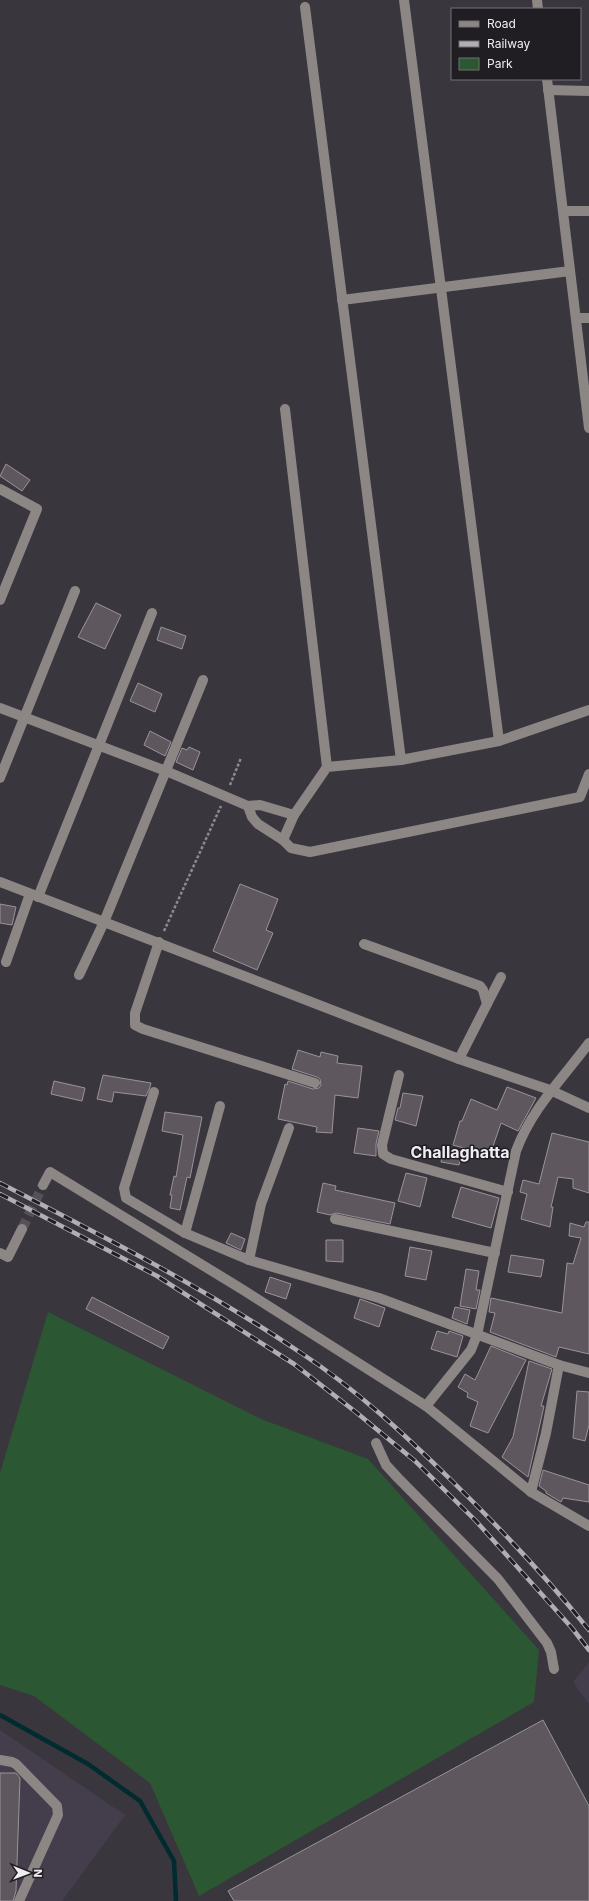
<svg xmlns="http://www.w3.org/2000/svg" width="589" height="1901" viewBox="0 0 589 1901" font-family="Inter,sans-serif">
<style>
.built{fill:#443d4c}
.green{fill:#2b5732}
.lines{fill:none;stroke-linecap:round;stroke-linejoin:round}
.stream{stroke:#002b2f;stroke-width:4.5}
.building{fill:#5f575e;stroke:#9b929a}
.minor-tunnel{stroke:#555159;stroke-width:10;stroke-dasharray:10 5;stroke-linecap:butt}
.path{stroke:#8d8990;stroke-width:2.5;stroke-dasharray:3 2;stroke-linecap:butt}
.minor{stroke:#8c8685;stroke-width:10}
.rail-casing{stroke:#b1aeb5;stroke-width:4.5}
.rail{stroke:#201e22;stroke-width:3;stroke-dasharray:9;stroke-linecap:butt}
.labels{text-anchor:middle;dominant-baseline:central;stroke-width:3;stroke-linejoin:round;paint-order:stroke}
.district-label{font-size:16px;font-weight:bold;fill:#f0edf3;stroke:#201e22}
</style>
<rect width="100%" height="100%" fill="#3a363e"/>
<!-- built -->
<g class="built">
<polygon points="589,1662 589,1704 573,1682"/>
<polygon points="0,1730 125,1815 62,1901 0,1901"/>
</g>
<!-- green -->
<polygon class="green" points="48,1312 261,1419 368,1459 539,1650 534,1702 199,1896 150,1783 34,1696 0,1685 0,1473"/>
<g class="lines">
<!-- stream -->
<polyline class="stream" points="0,1715 88,1764 140,1801 174,1861 176,1901"/>
</g>
<!-- building -->
<g class="building">
<polygon points="6,464 30,480 22,491 0,476"/>
<polygon points="96,603 121,615 105,649 78,637"/>
<polygon points="161,627 186,636 182,649 157,640"/>
<polygon points="138,683 162,694 155,712 130,701"/>
<polygon points="150,731 171,742 165,756 144,745"/>
<polygon points="189,747 200,752 193,770 176,762 182,748 187,750"/>
<polygon points="240,884 278,899 266,930 273,933 257,970 213,951"/>
<polygon points="0,904 16,907 12,925 0,923"/>
<polygon points="298,1050 320,1057 321,1052 338,1056 337,1063 362,1066 358,1098 335,1095 332,1133 316,1132 317,1127 278,1119 285,1084 287,1085 288,1081 313,1089 319,1088 321,1085 320,1079 317,1077 292,1069"/>
<polygon points="103,1075 151,1083 150,1087 146,1096 114,1092 112,1102 97,1099"/>
<polygon points="54,1081 85,1088 82,1101 51,1094"/>
<polygon points="507,1087 536,1098 518,1131 501,1123 490,1155 453,1145 460,1121 462,1121 471,1099 497,1110"/>
<polygon points="403,1093 423,1096 416,1126 395,1120 398,1108 400,1108"/>
<polygon points="165,1112 202,1117 190,1178 187,1177 180,1210 170,1208 172,1195 170,1195 174,1176 176,1177 183,1135 162,1131"/>
<polygon points="358,1128 379,1131 376,1144 376,1156 354,1153"/>
<polygon points="552,1133 589,1142 589,1193 573,1188 573,1179 558,1177 551,1207 553,1207 550,1227 521,1219 527,1194 520,1192 523,1180 539,1184"/>
<polygon points="444,1148 462,1151 459,1165 441,1162"/>
<polygon points="406,1173 427,1178 420,1207 398,1201"/>
<polygon points="323,1183 336,1186 335,1190 395,1203 390,1224 336,1213 330,1215 317,1212"/>
<polygon points="461,1187 499,1198 491,1228 452,1217"/>
<polygon points="586,1222 589,1222 589,1354 559,1347 556,1357 490,1332 495,1313 489,1312 491,1298 562,1313 567,1263 573,1264 581,1238 569,1236 570,1223 584,1227"/>
<polygon points="231,1233 245,1239 241,1250 226,1243"/>
<polygon points="326,1240 343,1240 343,1262 326,1261"/>
<polygon points="410,1247 432,1251 426,1280 405,1276"/>
<polygon points="511,1255 544,1260 541,1277 508,1272"/>
<polygon points="466,1269 479,1271 476,1290 480,1290 476,1309 460,1306"/>
<polygon points="270,1277 291,1284 286,1299 265,1292"/>
<polygon points="92,1297 169,1337 163,1349 86,1309"/>
<polygon points="360,1299 385,1308 379,1327 354,1318"/>
<polygon points="455,1307 470,1310 467,1324 452,1318"/>
<polygon points="437,1331 448,1334 449,1331 463,1336 457,1357 431,1349"/>
<polygon points="491,1346 526,1360 488,1433 470,1426 478,1402 467,1397 468,1393 458,1387 465,1374 475,1380"/>
<polygon points="529,1361 552,1369 541,1406 544,1406 528,1477 502,1457 513,1437"/>
<polygon points="577,1391 589,1392 589,1425 585,1441 573,1438"/>
<polygon points="543,1470 589,1485 589,1502 563,1498 561,1502 546,1493 546,1491 539,1486"/>
<polygon points="543,1720 589,1806 589,1901 234,1901 228,1891"/>
<polygon points="0,1773 16,1773 20,1778 16,1891 13,1901 0,1901"/>
</g>
<g class="lines">
<!-- minor-tunnel -->
<polyline class="minor-tunnel" points="22,1229 43,1185"/>
<!-- path -->
<g class="path">
<polyline points="230,785 241,758"/>
<polyline points="164,931 221,806"/>
</g>
<!-- minor -->
<g class="minor">
<polyline points="404,0 499,741"/>
<polyline points="537,0 538,9"/>
<polyline points="305,7 401,760"/>
<polyline points="547,79 589,428"/>
<polyline points="548,90 589,91"/>
<polyline points="563,211 589,211"/>
<polyline points="342,300 570,271"/>
<polyline points="576,318 589,318"/>
<polyline points="285,409 327,767"/>
<polyline points="0,489 37,509 0,600"/>
<polyline points="0,708 166,771 248,806 252,817 258,824 283,840 291,848 310,852 580,797 589,774"/>
<polyline points="0,778 75,591"/>
<polyline points="248,806 260,805 294,815 327,767 401,760 499,741 589,710"/>
<polyline points="283,840 294,815"/>
<polyline points="0,882 459,1059 550,1090 589,1108"/>
<polyline points="38,897 152,613"/>
<polyline points="159,942 135,1013 135,1025 143,1029 315,1083"/>
<polyline points="364,944 480,986 483,990 487,1004 459,1059"/>
<polyline points="6,962 30,894"/>
<polyline points="79,975 104,922 203,680"/>
<polyline points="487,1004 501,977"/>
<polyline points="399,1075 382,1145 383,1154 391,1159 508,1192"/>
<polyline points="154,1092 124,1188 126,1198 185,1233 249,1260 379,1298 559,1365 589,1373"/>
<polyline points="43,1185 50,1172 240,1288 426,1406 531,1492 589,1526"/>
<polyline points="335,1219 495,1253"/>
<polyline points="185,1233 220,1106"/>
<polyline points="0,1253 8,1257 22,1229"/>
<polyline points="249,1260 261,1204 289,1128"/>
<path d="M426,1406l45,-56 6,-15 39,-184c16,-43 47,-73 73,-108"/>
<polyline points="376,1443 386,1465 398,1478 498,1579 547,1643 551,1652 554,1669"/>
<polyline points="531,1492 546,1433 559,1365"/>
<polyline points="0,1760 12,1762 16,1764 57,1806 58,1815 19,1901"/>
</g>
<!-- rail casing -->
<g class="rail-casing">
<g id="rail">
<path d="M0,1183c102,53 205,105 301,170 55,36 104,82 151,128 48,47 95,97 137,149"/>
<polyline points="0,1194 157,1276 294,1364 357,1413 415,1461 475,1520 572,1628 589,1650"/>
</g>
</g>
<!-- rail -->
<use href="#rail" class="rail"/>
</g>
<g class="labels">
<!-- district labels -->
<g class="district-label">
<text x="460" y="1152">Challaghatta</text>
</g>
</g>
<!-- legend -->
<rect x="451" y="8" width="130" height="72" fill="#201e22" stroke="#737176"/>
<rect x="459" y="21" width="20" height="6" fill="#8c8685" stroke="#737176"/>
<text x="487" y="28" font-size="12" fill="#f0edf3">Road</text>
<rect x="459" y="41" width="20" height="6" fill="#b1aeb5" stroke="#737176"/>
<text x="487" y="48" font-size="12" fill="#f0edf3">Railway</text>
<rect x="459" y="58" width="20" height="12" fill="#2b5732" stroke="#737176"/>
<text x="487" y="68" font-size="12" fill="#f0edf3">Park</text>
<!-- north arrow -->
<g transform="translate(28 1873) rotate(91)" stroke="#201e22" stroke-width="3" paint-order="stroke">
<path d="M0-3L7 15L0 10L-7 15Z" fill="#f0edf3"/>
<text y="-6" font-size="11" font-weight="bold" text-anchor="middle" fill="#f0edf3">N</text>
</g>
</svg>
